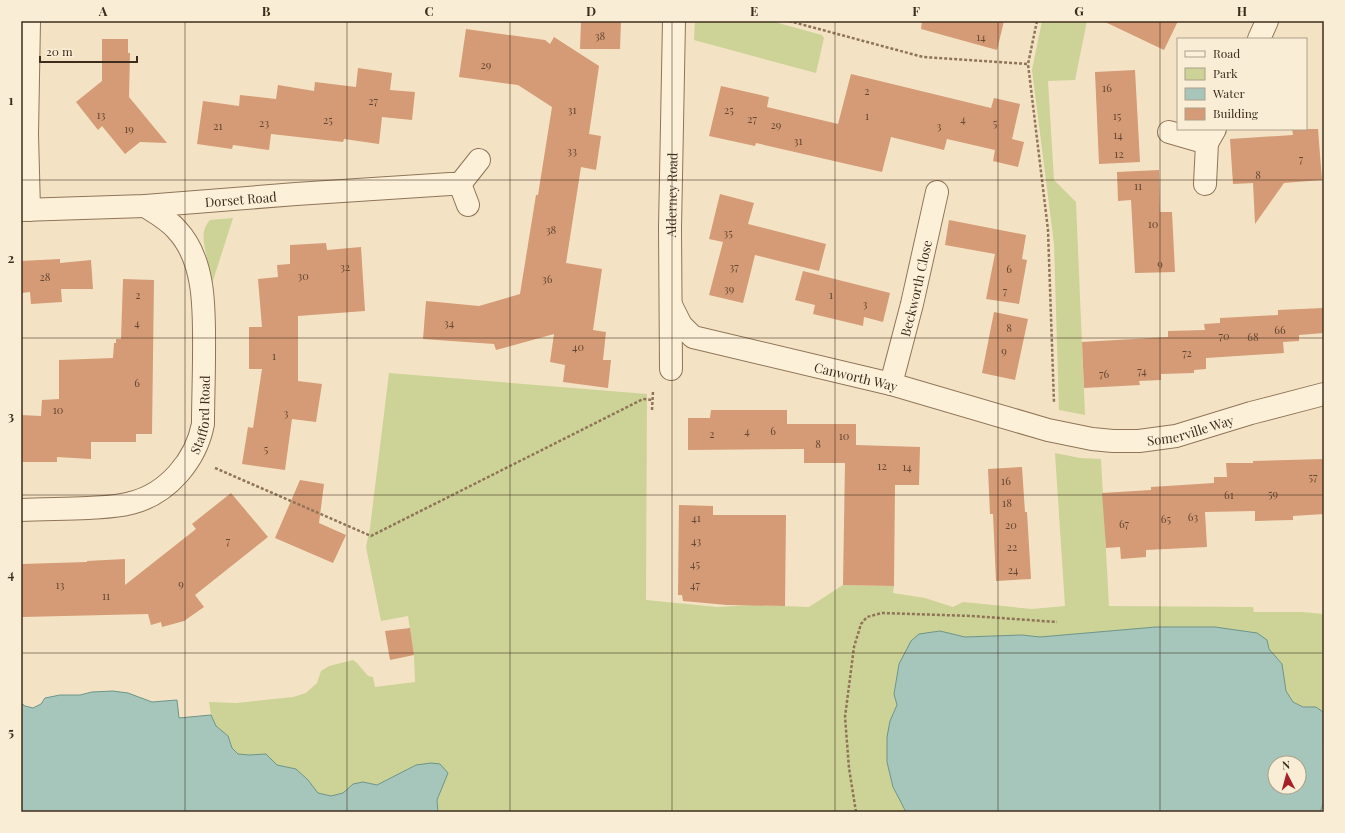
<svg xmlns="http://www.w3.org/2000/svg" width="1345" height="833" viewBox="0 0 1345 833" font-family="'Playfair Display',serif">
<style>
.green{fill:#cdd296}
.water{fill:#a6c5bb;stroke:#6c9589;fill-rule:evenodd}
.building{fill:#d59a76}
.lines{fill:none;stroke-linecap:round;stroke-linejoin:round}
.minor-casing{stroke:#907458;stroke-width:24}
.path{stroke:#907458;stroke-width:2.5;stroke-dasharray:3 2;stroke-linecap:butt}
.minor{stroke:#fcf0d9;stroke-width:22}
.grid{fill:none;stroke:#3e2c1d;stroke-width:1;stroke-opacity:0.55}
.labels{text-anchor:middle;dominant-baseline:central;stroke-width:4;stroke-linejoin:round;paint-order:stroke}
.number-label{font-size:11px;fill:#644833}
.street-label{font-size:13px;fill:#3e2c1d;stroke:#f9edd5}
.neatline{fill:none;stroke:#3e2c1d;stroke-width:1.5}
.grid-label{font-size:13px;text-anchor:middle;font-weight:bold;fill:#3e2c1d}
</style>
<rect width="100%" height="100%" fill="#f3e3c4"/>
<!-- green -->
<g class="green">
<polygon points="695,21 771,21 822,35 824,38 816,73 694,40"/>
<polygon points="1042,21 1087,21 1075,80 1048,81 1054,180 1076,202 1085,415 1059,410 1054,244 1032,70"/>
<path d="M233,218l-22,69c-1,-9 -2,-19 -4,-28 -2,-13 -8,-27 3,-39z"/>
<polygon points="389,373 647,394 646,600 717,607 756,605 809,607 843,585 894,586 893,593 925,598 953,607 963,602 1032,609 1065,606 1055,453 1080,458 1101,459 1109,606 1253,607 1254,612 1302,612 1324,614 1324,730 1323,712 1316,707 1303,707 1293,702 1286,691 1282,664 1269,649 1267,640 1215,627 1156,627 1040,637 1022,635 965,637 940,631 899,664 894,694 897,705 890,721 887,762 893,787 906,812 438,812 437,801 441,789 416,765 377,785 363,782 353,784 343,793 331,797 318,793 308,780 296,769 277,765 266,754 249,755 238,754 232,748 228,736 216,726 211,715 209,702 236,703 293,697 306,693 317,683 321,671 329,666 353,660 357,663 368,676 373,677 375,687 415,682 414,655 408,616 381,621 366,547 370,528"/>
</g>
<!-- water -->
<g class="water">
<path d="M1156,627h59l42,6 10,7 2,9 13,15 4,27 7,11 10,5h13l7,5 1,90 -4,10h-414l-13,-25 -6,-25v-25l3,-16 7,-16 -3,-11 5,-30 12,-23 8,-7 21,-3 25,6 57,-2 18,2zM1275,763h24v24h-24z"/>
<polygon points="113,691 128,693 152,702 177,700 179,718 211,715 216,726 228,736 232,748 238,754 249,755 266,754 277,765 296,769 308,780 318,793 331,796 343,793 353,784 363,782 377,785 416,765 431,763 440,764 448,773 437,800 438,812 21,812 21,703 25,706 33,708 41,704 45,698 60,695 80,695 92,692"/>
</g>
<!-- building -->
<g class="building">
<polygon points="581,21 621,21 620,49 580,49"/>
<polygon points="922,21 1004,21 997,50 921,29"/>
<polygon points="1103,21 1178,21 1164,50"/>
<polygon points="466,29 545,40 550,44 554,37 599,66 589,134 601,136 596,170 581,167 566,263 602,269 593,330 606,332 603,360 611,360 608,388 563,382 565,365 550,362 554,334 496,350 494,344 423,339 426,301 479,306 520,294 536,195 538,195 552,107 518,85 459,77"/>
<polygon points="102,39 128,39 128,53 130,53 129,97 167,143 140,142 125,154 102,126 98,130 76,102 102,81"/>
<polygon points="358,68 392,73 390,90 415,92 412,120 382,117 379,144 344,139 343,142 271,134 269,150 233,145 232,149 197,144 203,101 239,106 240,95 276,99 278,85 314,91 315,82 356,87"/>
<polygon points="1135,70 1140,162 1099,164 1095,72"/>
<polygon points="851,74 991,108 994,98 1020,104 1012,139 1024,142 1018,167 993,161 995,150 947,139 944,150 891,137 882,172 756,143 755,146 709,136 721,86 769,97 767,107 838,124"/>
<polygon points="1292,129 1318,129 1322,180 1284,183 1255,224 1253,183 1233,184 1230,139 1293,135"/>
<polygon points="1159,170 1160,212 1172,212 1175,272 1135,273 1131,200 1118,201 1117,172"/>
<polygon points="720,194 754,203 748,224 826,244 819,271 755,255 743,303 709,295 723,242 709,239"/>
<polygon points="949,220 1026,235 1022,259 1027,260 1019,304 986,299 995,254 945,245"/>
<polygon points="326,243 327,250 361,247 365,311 298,316 298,381 322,384 316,422 292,419 285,470 242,464 248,427 253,428 262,369 249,369 249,327 262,327 258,279 278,277 277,265 290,264 290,245"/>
<polygon points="60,259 60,263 91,260 93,289 61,289 62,302 31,304 30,292 21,293 21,261"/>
<polygon points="803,271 890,293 883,322 864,317 863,326 813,314 815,305 795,300"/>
<polygon points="123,279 154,280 152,434 136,434 136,442 91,442 91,459 57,457 57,462 21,462 21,415 41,416 42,400 59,399 59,360 113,358 114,343 116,343 116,339 121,339"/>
<polygon points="1323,308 1324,333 1299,335 1299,341 1283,342 1284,353 1206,358 1206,369 1194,370 1194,373 1161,374 1161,380 1139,381 1140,385 1084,388 1082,342 1168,337 1168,331 1205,330 1204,324 1220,323 1220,318 1278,315 1278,310"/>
<polygon points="994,312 1028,319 1015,380 982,373"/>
<polygon points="711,410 787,410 787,424 856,424 856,445 920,447 919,485 895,485 894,586 843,585 845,463 804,463 804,449 688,450 688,418 710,418"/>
<polygon points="1324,459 1324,514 1293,516 1293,520 1255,521 1255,511 1205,512 1207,547 1146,550 1146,557 1121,559 1120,547 1106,548 1102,493 1151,490 1151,487 1214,483 1214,477 1227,477 1226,463 1253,463 1253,461"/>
<polygon points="1022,467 1025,512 1027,512 1031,579 996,581 993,514 990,514 988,469"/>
<polygon points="300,480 324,484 319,523 346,535 333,563 275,538"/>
<polygon points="231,493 268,537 195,595 204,607 184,621 162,627 161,622 151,625 148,614 22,617 22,564 87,562 87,561 125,559 125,585 196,529 192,524"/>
<polygon points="679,505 713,506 713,515 786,515 785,606 727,605 683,601 682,595 678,595"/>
<polygon points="410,628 414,655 390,660 385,631"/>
</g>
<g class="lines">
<!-- minor casing -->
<g class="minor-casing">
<g id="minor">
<polyline points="29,21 27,134 29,210"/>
<polyline points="1259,39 1267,21"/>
<polyline points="1169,132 1207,143"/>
<polyline points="460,184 479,160"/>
<polyline points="1205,184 1207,143 1215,129"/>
<path id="s1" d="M21,210l124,-4 151,-12 154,-10h10l8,21"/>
<path id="s2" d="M671,305l10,20 12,12 198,47 157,46 44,9 21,2h26l37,-5 75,-23 73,-19"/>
<path id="s3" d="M671,369l-1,-141 4,-207"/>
<path id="s4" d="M891,384l21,-80 25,-112"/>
<path id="s5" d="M21,510c22,-1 45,-1 67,-2 15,-1 29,-1 43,-5 37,-9 65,-43 72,-79 0,-23 1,-45 1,-68 0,-41 3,-94 -27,-126 -8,-10 -21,-17 -32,-24"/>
</g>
</g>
<!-- path -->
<g class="path">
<polyline points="789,21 923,57 1028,64"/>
<polyline points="1037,21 1028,64 1048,230 1054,403"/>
<polyline points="652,410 653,391"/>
<polyline points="215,468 371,536 643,399 652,400"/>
<polyline points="856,812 849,768 845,717 854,647 861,624 867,617 882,613 972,616 1057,622"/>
</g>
<!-- minor -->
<use href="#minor" class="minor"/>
</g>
<!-- grid -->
<path class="grid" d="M185,21v791M347,21v791M510,21v791M672,21v791M835,21v791M998,21v791M1160,21v791M21,180h1303M21,338h1303M21,495h1303M21,653h1303"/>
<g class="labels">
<!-- number labels -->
<g class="number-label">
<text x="600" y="35">38</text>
<text x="981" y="36">14</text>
<text x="486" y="64">29</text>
<text x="1107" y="87">16</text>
<text x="867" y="90">2</text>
<text x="373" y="100">27</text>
<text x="572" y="109">31</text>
<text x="729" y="109">25</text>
<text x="101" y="114">13</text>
<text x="867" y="115">1</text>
<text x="1117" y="115">15</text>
<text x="752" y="118">27</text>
<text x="963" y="118">4</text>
<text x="328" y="119">25</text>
<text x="264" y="122">23</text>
<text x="995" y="122">5</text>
<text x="776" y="124">29</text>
<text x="218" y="125">21</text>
<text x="939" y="125">3</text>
<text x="129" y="128">19</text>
<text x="1118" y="134">14</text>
<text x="798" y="140">31</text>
<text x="572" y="150">33</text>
<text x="1119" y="153">12</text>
<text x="1301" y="158">7</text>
<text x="1258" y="174">8</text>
<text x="1138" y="185">11</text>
<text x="1153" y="223">10</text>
<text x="551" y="229">38</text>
<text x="728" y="232">35</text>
<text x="1160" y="263">9</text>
<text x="345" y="266">32</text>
<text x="734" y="266">37</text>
<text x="1009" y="268">6</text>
<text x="303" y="275">30</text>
<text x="45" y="276">28</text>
<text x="547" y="278">36</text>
<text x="729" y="288">39</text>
<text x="1005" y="290">7</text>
<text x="138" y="294">2</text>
<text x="831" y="294">1</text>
<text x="865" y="303">3</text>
<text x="137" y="322">4</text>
<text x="449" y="322">34</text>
<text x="1009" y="327">8</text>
<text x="1280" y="329">66</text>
<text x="1224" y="335">70</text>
<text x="1253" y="336">68</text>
<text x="578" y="346">40</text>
<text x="1004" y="350">9</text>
<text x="1187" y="352">72</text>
<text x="274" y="355">1</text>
<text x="1142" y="370">74</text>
<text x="1104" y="373">76</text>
<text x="137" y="382">6</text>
<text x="58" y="409">10</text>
<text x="286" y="412">3</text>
<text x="747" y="430">4</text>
<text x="773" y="430">6</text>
<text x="712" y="433">2</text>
<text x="844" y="435">10</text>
<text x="818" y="443">8</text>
<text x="266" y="448">5</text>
<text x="882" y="465">12</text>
<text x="907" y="466">14</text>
<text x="1313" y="476">57</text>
<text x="1006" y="480">16</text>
<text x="1273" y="493">59</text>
<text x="1229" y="494">61</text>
<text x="1007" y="502">18</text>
<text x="1193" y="516">63</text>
<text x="696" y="517">41</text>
<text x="1166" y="518">65</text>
<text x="1124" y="523">67</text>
<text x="1011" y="524">20</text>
<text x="228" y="540">7</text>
<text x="696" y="540">43</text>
<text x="1012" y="546">22</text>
<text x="695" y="563">45</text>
<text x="1013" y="569">24</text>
<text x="181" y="583">9</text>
<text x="60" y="584">13</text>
<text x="695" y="584">47</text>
<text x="106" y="595">11</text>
</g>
<!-- street labels -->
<g class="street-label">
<text stroke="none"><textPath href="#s3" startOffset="174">Alderney Road</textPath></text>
<text stroke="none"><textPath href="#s1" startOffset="220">Dorset Road</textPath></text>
<text stroke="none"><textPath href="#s4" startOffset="99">Beckworth Close</textPath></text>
<text stroke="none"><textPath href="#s2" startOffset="207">Canworth Way</textPath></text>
<text stroke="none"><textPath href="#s5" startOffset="232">Stafford Road</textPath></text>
<text stroke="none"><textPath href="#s2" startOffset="551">Somerville Way</textPath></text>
</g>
</g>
<!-- border -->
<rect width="1345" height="833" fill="none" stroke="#f9edd5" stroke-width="44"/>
<!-- legend -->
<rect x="1177" y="38" width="130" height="92" fill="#f9edd5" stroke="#aea08b"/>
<rect x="1185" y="51" width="20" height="6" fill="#fcf0d9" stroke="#aea08b"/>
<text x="1213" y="58" font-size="12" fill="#3e2c1d">Road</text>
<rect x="1185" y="68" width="20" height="12" fill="#cdd296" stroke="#aea08b"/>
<text x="1213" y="78" font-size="12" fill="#3e2c1d">Park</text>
<rect x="1185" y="88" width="20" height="12" fill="#a6c5bb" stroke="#aea08b"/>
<text x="1213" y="98" font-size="12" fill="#3e2c1d">Water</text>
<rect x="1185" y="108" width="20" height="12" fill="#d59a76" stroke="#aea08b"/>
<text x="1213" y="118" font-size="12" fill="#3e2c1d">Building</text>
<!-- north arrow -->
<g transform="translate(1287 775) rotate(354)"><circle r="19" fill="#f9edd5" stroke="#aea08b"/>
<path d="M0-3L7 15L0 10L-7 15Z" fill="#a52127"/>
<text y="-6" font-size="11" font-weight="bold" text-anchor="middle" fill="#3e2c1d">N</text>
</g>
<!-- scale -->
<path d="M40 56v6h97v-6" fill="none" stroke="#3e2c1d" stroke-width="2"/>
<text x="46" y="56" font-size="12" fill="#3e2c1d" stroke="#f9edd5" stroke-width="3" paint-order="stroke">20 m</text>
<rect x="22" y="22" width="1301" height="789" class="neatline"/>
<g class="grid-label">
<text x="103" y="16">A</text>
<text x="266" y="16">B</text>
<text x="429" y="16">C</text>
<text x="591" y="16">D</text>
<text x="754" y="16">E</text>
<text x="916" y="16">F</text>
<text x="1079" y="16">G</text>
<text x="1242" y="16">H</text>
<text x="11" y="105">1</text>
<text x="11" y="263">2</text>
<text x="11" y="421">3</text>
<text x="11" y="579">4</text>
<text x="11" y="737">5</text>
</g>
</svg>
